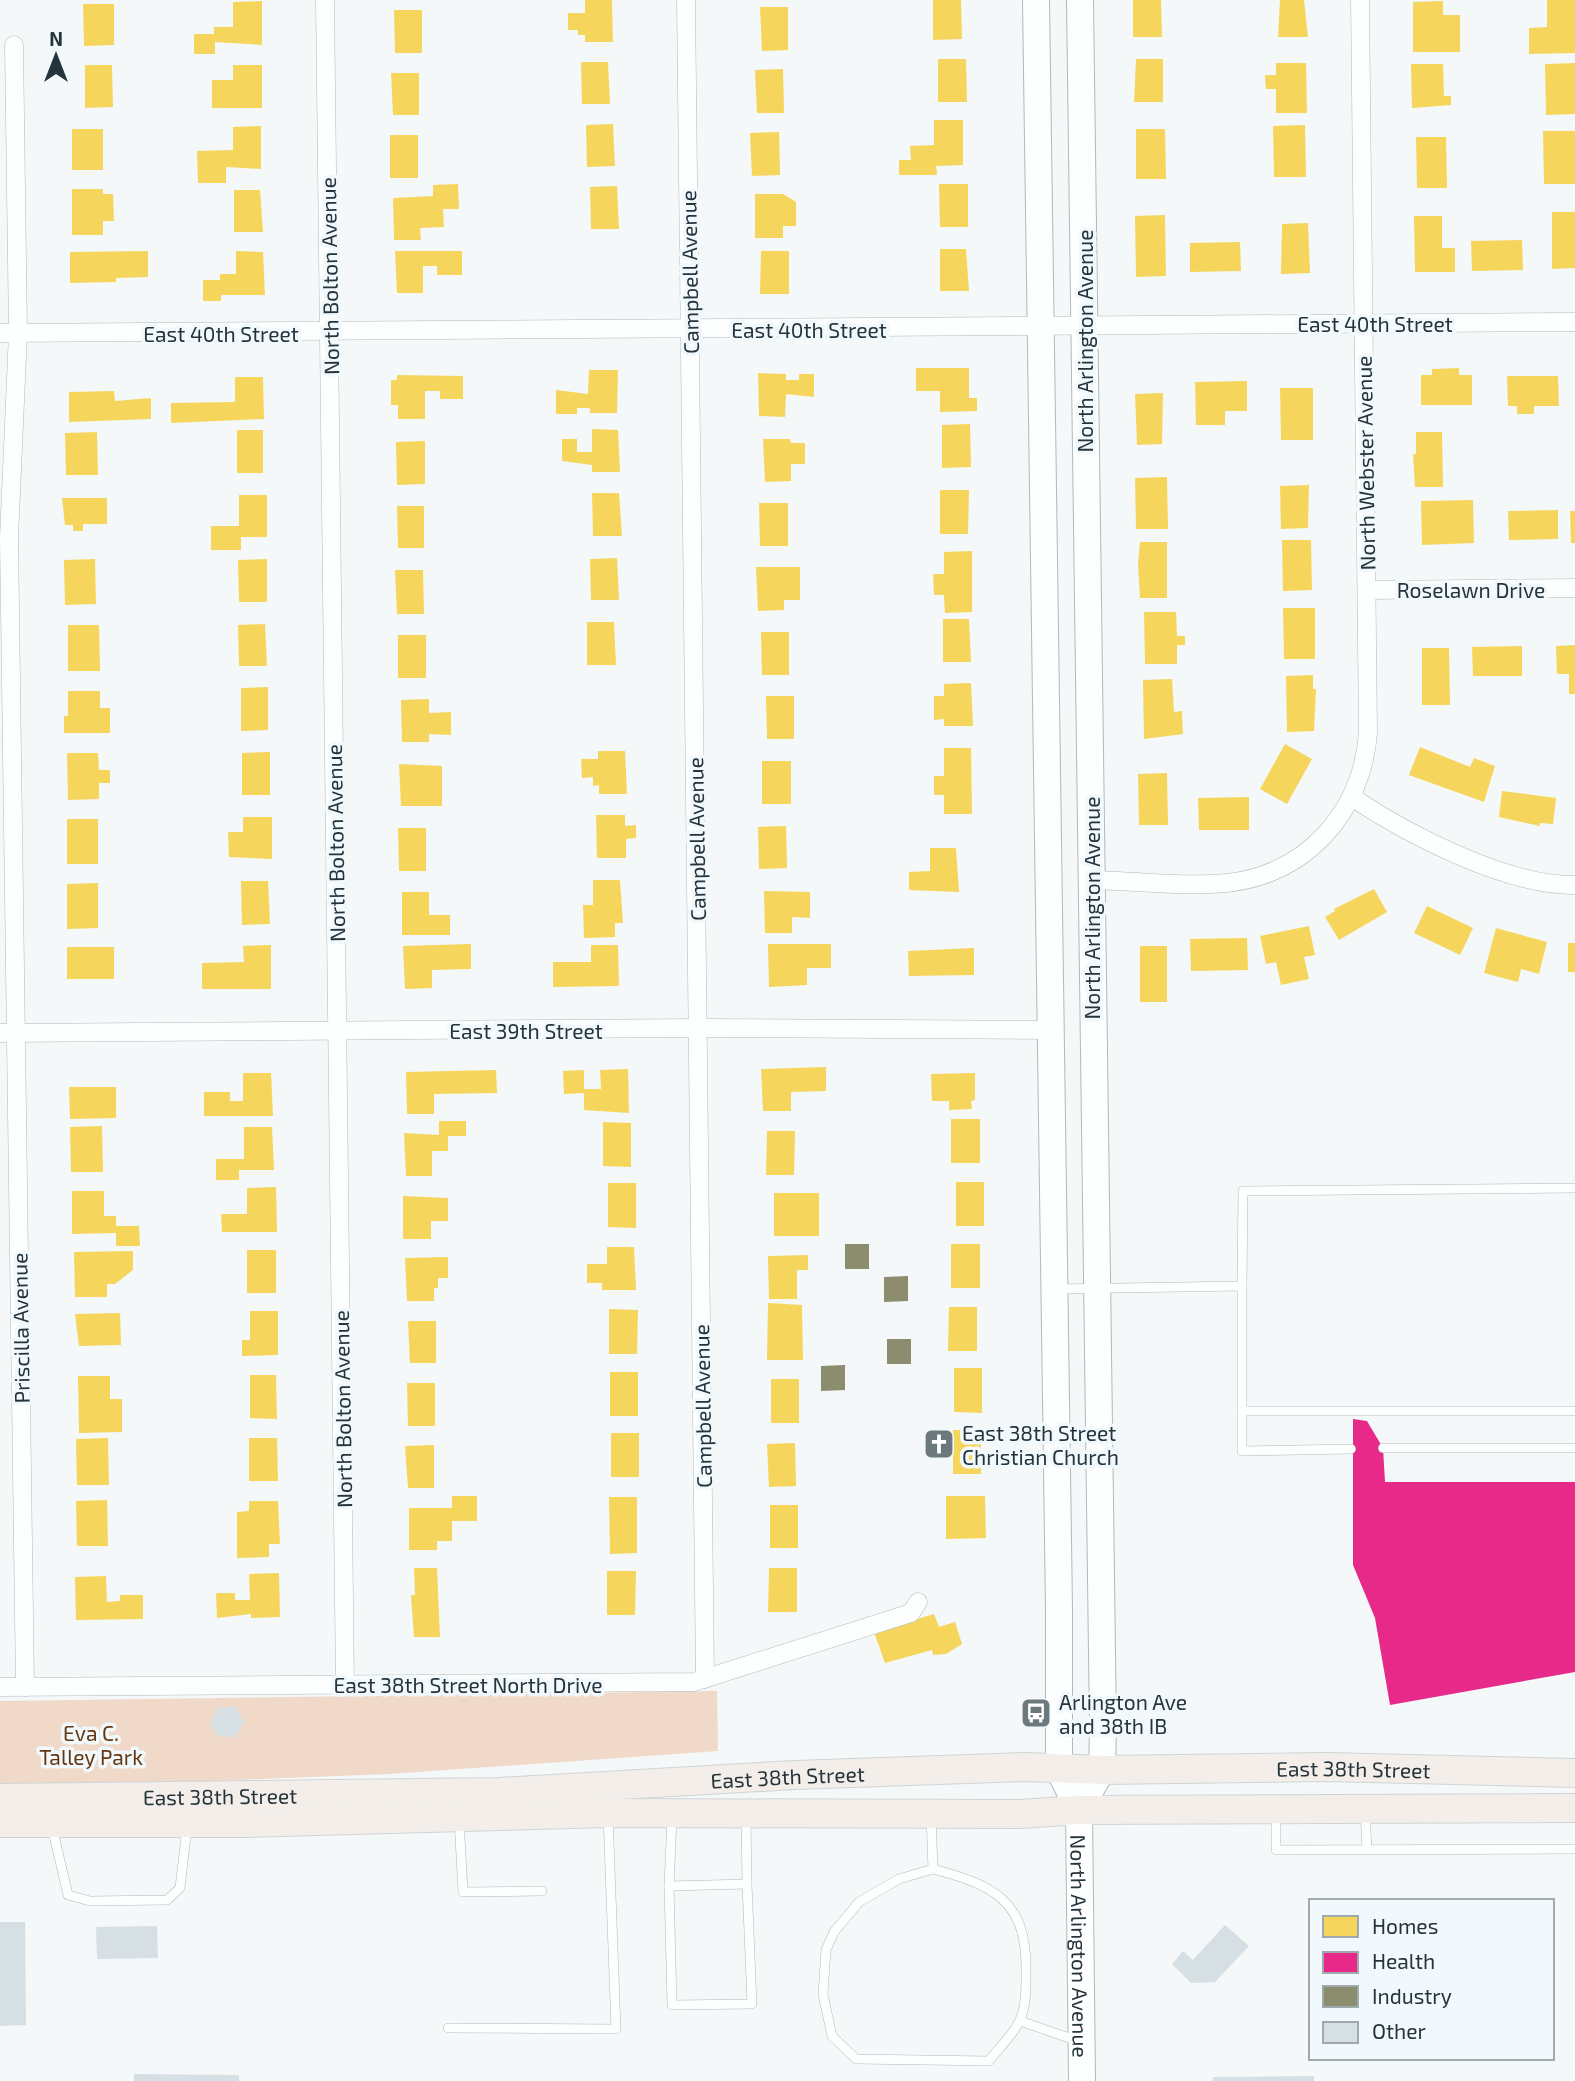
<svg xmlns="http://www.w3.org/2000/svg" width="1575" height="2081" viewBox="0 0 1575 2081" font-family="'Exo 2',sans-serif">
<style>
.green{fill:#f0d9c9}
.homes{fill:#f6d55c}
.health{fill:#e7298a}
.industry{fill:#8c8c6e}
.building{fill:#d6dfe4}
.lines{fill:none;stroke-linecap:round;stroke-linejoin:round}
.lane-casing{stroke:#b1b9bc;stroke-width:10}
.street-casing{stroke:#b1b9bc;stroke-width:19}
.secondary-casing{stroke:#b1b9bc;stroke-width:28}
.primary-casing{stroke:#cfd4d5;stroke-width:30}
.lane{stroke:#fdfefe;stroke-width:9}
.street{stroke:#fdfefe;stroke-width:18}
.secondary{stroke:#fdfefe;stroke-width:26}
.primary{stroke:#f3eeea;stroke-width:28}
.labels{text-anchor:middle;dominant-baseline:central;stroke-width:7;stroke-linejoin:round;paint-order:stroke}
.street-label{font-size:21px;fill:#25333a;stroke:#f1f9fc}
.poi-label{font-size:21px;fill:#25333a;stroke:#f1f9fc;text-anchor:start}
.park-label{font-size:21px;fill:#653510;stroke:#f1f9fc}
</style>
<rect width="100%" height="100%" fill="#f4f8f9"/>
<!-- green -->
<polygon class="green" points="717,1691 718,1751 389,1774 0,1789 0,1701"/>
<!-- homes -->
<g class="homes">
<polygon points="585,0 612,0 613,42 585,42 585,35 578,35 578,30 568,30 568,13 585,13"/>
<polygon points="933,0 961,0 962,39 933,40"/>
<polygon points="1133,0 1161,0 1162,37 1133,37"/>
<polygon points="1280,0 1304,0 1308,37 1278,37"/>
<polygon points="1547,0 1575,0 1575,53 1529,54 1529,28 1547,27"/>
<polygon points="262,1 262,45 215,42 215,54 194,54 194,34 214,34 214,27 233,27 233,2"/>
<polygon points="1443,1 1443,15 1460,15 1460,52 1413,52 1413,2"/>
<polygon points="83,4 114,4 114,45 84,46"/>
<polygon points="760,7 788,7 788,50 762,51"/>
<polygon points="394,10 422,10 422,53 395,53"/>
<polygon points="938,59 966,59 967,102 938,102"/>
<polygon points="1136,59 1163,59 1163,102 1134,102"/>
<polygon points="581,62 608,62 610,104 582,104"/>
<polygon points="1276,63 1306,63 1307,113 1276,113 1276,89 1266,89 1265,75 1276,75"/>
<polygon points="1575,63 1575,114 1546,115 1545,64"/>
<polygon points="1411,64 1443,64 1444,96 1451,96 1451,105 1412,108"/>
<polygon points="85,65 112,65 113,107 85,108"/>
<polygon points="233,65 262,65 262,108 212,108 212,80 233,80"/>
<polygon points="783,69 784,113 757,113 755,70"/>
<polygon points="391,73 419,73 419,115 393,115"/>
<polygon points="934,120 963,120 963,165 936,166 937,175 899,175 899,160 911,160 910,146 934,145"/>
<polygon points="613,124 615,166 587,167 586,125"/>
<polygon points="1305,125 1306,177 1274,177 1273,126"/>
<polygon points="261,126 261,169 226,167 226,183 198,183 197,151 233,150 233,127"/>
<rect x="72" y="129" width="31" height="41"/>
<polygon points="1136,129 1165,129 1166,179 1136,179"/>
<polygon points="1543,131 1575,131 1575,184 1544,184"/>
<polygon points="779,132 780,175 752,176 750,133"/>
<rect x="390" y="135" width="28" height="43"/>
<polygon points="1416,137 1446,137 1447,188 1417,188"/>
<polygon points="458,184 459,209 443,209 444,227 420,228 421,240 394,240 393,198 433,196 433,185"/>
<polygon points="939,184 968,184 968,227 940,227"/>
<polygon points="617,186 619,229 591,229 590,187"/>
<polygon points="72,189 103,189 103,194 113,194 114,221 103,221 103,235 72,235"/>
<polygon points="234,190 260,190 263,232 234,232"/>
<polygon points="755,194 783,194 796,202 796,226 783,226 783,238 755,238"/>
<polygon points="1552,212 1575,212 1575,268 1552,269"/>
<polygon points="1165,215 1166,276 1136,277 1135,216"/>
<polygon points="1414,216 1442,216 1442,248 1455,248 1455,272 1415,272"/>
<polygon points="1308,223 1310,273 1281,274 1282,224"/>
<polygon points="1522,240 1523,270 1472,271 1471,241"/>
<polygon points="1240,242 1241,271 1190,272 1190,243"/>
<polygon points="940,249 966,249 969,291 940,291"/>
<polygon points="148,251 148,277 116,278 116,282 70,283 70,252"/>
<polygon points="236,251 263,252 265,295 221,295 221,301 203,301 203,280 220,280 220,274 236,274"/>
<polygon points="395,251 462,251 462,275 437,275 437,266 423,266 423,293 397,293"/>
<polygon points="761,251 789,251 789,294 760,294"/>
<polygon points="916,368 969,368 969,398 977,398 977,411 940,412 940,391 916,391"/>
<polygon points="1459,368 1459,375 1472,375 1472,405 1421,405 1421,375 1432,375 1432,369"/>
<polygon points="589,370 618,370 617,413 590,413 590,408 577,408 577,414 556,414 556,390 588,394"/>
<polygon points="758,373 786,374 786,380 799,380 799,374 814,374 814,397 786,394 785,417 759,416"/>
<polygon points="397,375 463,376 463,399 440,399 440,391 425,391 425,419 398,419 398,405 391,405 391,380 397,380"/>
<polygon points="1507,376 1558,376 1559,406 1534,406 1534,414 1517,414 1517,406 1508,406"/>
<polygon points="235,377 263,377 264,419 171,423 171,403 235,402"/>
<polygon points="1247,381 1247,411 1225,411 1225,425 1196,425 1195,382"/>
<polygon points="1280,388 1313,388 1313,440 1281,440"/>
<polygon points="114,391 115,401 151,398 151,419 69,422 69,392"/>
<polygon points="1163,393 1162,444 1137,445 1135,394"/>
<polygon points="970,424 971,467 942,468 942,425"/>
<polygon points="592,429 618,430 620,472 592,472 592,465 562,461 562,439 577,439 577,452 592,452"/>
<rect x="237" y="430" width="26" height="43"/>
<polygon points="97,432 98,475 66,475 65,433"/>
<polygon points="1416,432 1442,432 1443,487 1415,487 1413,454 1416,454"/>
<polygon points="763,439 790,439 791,443 805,443 805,464 791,464 791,481 765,482"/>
<polygon points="425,441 425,484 397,485 396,442"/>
<polygon points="1167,477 1168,529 1136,529 1135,478"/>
<polygon points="1309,485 1308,528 1281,529 1280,486"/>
<polygon points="940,490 969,490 968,534 940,534"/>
<polygon points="592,493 619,493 622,536 593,536"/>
<polygon points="239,495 267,495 267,537 241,537 241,550 211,550 211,526 239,526"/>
<polygon points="62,498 107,498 107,524 83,524 83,531 73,531 73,525 65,525"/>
<polygon points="1473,500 1474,543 1422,545 1421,501"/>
<polygon points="759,503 788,503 788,546 760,546"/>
<polygon points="397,506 424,506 424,548 398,548"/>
<polygon points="1558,510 1558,539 1509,540 1508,511"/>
<polygon points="1570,511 1575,511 1575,543 1571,543"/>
<polygon points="1282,540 1311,540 1312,590 1283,591"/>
<polygon points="1140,542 1167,542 1167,598 1140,598 1138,565"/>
<polygon points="972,551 972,612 945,613 944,595 934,595 933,574 944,574 944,552"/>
<polygon points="617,558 619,600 591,600 590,559"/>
<polygon points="95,559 96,604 65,605 64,560"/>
<polygon points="267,559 267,602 239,602 238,560"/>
<polygon points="756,567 800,567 800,600 784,600 784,610 758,611"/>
<polygon points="395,570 423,570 424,614 397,614"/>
<polygon points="1283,608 1315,608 1315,659 1284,659"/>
<polygon points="1144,612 1176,612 1177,636 1185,636 1185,645 1177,645 1177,664 1145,664"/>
<polygon points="943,619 969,619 971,662 943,662"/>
<polygon points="587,622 614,622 616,665 587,665"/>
<polygon points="265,624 267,666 239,666 238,625"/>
<polygon points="68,625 99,625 100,671 68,671"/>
<polygon points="761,632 789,632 789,675 762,675"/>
<rect x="398" y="635" width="28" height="43"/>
<polygon points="1575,645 1575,694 1569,694 1569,674 1557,674 1556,646"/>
<polygon points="1522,646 1522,676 1473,676 1472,647"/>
<polygon points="1422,648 1449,648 1450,705 1422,705"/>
<polygon points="1313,675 1313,689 1316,689 1314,731 1287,732 1286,676"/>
<polygon points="1172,679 1174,712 1182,711 1183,734 1144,739 1143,680"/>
<polygon points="971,683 973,726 944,726 944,719 934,720 934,696 944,696 944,684"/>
<polygon points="268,687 268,730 241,731 241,688"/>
<polygon points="68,691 100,691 100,708 110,708 110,733 64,733 64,716 68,716"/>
<polygon points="766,696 794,696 794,739 767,739"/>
<polygon points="429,699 429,713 451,712 451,735 429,734 429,742 402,742 401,700"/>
<polygon points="1285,744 1312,759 1287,804 1260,789"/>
<polygon points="1420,747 1470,767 1474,758 1495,766 1484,802 1409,775"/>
<polygon points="944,748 971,748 972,814 944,814 944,795 934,795 934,776 944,776"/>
<polygon points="598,751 625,751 627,794 599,794 599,785 593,786 593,777 582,778 581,759 598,759"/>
<polygon points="270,752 270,795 242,795 242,753"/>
<polygon points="67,753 98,753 99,770 110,770 110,783 99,783 99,799 68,800"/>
<rect x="762" y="761" width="29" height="43"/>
<polygon points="399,764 442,766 442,806 401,806"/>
<polygon points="1167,773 1168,825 1139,825 1138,774"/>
<polygon points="1502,791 1556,798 1553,824 1540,823 1540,826 1499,817"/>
<polygon points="1249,797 1249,830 1199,830 1198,798"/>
<polygon points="596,815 625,815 625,826 636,825 636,838 626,839 626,858 597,858"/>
<polygon points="243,817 272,817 272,859 229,857 228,832 243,832"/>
<rect x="67" y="819" width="31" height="45"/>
<polygon points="786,826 787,868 759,869 758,827"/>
<polygon points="398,828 426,828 426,871 399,871"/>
<polygon points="930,848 956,848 959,892 909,890 909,872 930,871"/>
<polygon points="593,880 620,880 623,923 615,923 615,937 584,938 583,905 593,905"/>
<polygon points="241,881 268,881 270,924 242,925"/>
<polygon points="98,883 98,928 67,929 67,884"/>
<polygon points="1374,889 1387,912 1339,940 1325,917 1335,911 1334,909"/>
<polygon points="764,891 810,892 810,918 792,917 792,933 765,933"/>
<polygon points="402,892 429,892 429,915 450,915 450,935 402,935"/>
<polygon points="1427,906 1473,928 1460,955 1414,933"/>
<polygon points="1309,926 1315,955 1304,957 1309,979 1281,985 1276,962 1266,964 1260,936"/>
<polygon points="1496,928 1547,942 1539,974 1521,969 1518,982 1484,973"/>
<polygon points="1247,938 1248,970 1191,971 1190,939"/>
<rect x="1568" y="943" width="7" height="29"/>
<polygon points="471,944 471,969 432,970 432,988 405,989 403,946"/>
<polygon points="768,944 831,944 831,968 807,968 807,985 769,987"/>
<polygon points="271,945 271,989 202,989 202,963 244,962 243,946"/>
<polygon points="591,945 618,945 619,986 553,987 553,962 591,962"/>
<rect x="1140" y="946" width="27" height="56"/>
<rect x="67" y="947" width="47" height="32"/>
<polygon points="974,948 974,975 909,976 908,951"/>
<polygon points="826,1067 826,1091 791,1092 791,1111 763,1111 761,1069"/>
<polygon points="628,1069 629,1113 584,1110 584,1093 564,1094 563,1071 584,1070 584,1089 601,1089 600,1070"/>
<polygon points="496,1070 497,1093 434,1094 434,1114 407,1114 406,1072"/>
<polygon points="243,1073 271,1073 273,1116 204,1116 204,1092 230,1092 230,1101 243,1101"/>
<polygon points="975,1073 975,1100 971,1101 972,1109 949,1110 949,1101 932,1101 931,1074"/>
<polygon points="69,1087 116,1087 116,1118 70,1119"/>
<rect x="951" y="1119" width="29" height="44"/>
<polygon points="439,1121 466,1121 466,1136 448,1136 448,1151 432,1151 432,1176 406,1176 404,1133 439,1135"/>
<polygon points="603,1122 631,1123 631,1167 603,1166"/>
<polygon points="102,1126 103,1172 71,1172 70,1127"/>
<polygon points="244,1127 272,1127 274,1170 239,1170 239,1180 216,1180 216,1159 244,1159"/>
<polygon points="767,1131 795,1131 794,1175 766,1175"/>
<rect x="956" y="1182" width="28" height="44"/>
<polygon points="608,1183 636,1183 636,1228 608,1227"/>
<polygon points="276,1187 277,1232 222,1232 221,1214 247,1214 247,1188"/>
<polygon points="72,1191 104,1191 104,1216 116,1216 116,1226 139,1226 140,1246 116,1246 116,1233 72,1234"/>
<rect x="774" y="1193" width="45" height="43"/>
<polygon points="403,1196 448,1198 448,1221 431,1221 431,1239 403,1239"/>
<rect x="951" y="1244" width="29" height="44"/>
<polygon points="607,1247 634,1247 636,1290 602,1290 602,1283 587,1283 587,1264 607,1264"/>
<rect x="247" y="1250" width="29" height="43"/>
<polygon points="133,1251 133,1270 115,1284 107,1284 107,1297 75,1297 74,1252"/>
<polygon points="808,1255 808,1270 797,1270 797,1299 769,1299 768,1256"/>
<polygon points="448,1257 448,1278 438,1278 438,1288 434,1288 434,1301 407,1301 405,1258"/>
<polygon points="768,1303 802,1305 803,1360 767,1360"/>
<polygon points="949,1307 977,1307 977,1351 948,1351"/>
<polygon points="609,1309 638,1310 637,1354 609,1354"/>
<polygon points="250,1311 278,1311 278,1355 242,1356 242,1340 250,1340"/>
<polygon points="120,1313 121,1345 79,1346 75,1314"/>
<polygon points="408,1321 436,1321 436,1363 410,1363"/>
<polygon points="954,1368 982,1368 982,1413 954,1412"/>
<rect x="610" y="1372" width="28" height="44"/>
<polygon points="250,1375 276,1375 277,1419 250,1418"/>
<polygon points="78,1376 110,1376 110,1399 122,1399 122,1432 79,1433"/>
<rect x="771" y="1379" width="28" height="44"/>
<polygon points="407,1383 435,1383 435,1426 408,1426"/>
<rect x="953" y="1430" width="28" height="44"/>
<rect x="611" y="1433" width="28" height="44"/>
<polygon points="108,1438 109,1485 77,1485 76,1439"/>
<polygon points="249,1438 277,1438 278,1481 249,1481"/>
<polygon points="795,1443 796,1486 769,1487 767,1444"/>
<polygon points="434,1445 434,1488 408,1488 405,1446"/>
<polygon points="452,1496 477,1496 477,1521 452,1521 452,1541 437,1541 437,1550 409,1550 409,1508 452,1508"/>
<polygon points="946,1496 985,1496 986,1538 946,1539"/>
<polygon points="609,1497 637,1497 637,1553 610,1554"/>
<polygon points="107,1500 108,1546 77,1546 76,1501"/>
<polygon points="249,1501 278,1501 280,1544 269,1544 269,1557 237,1558 237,1512 249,1511"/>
<rect x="770" y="1505" width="28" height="43"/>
<polygon points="414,1568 437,1568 440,1637 414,1637 411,1595 415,1595"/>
<polygon points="769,1568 797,1568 797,1612 768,1612"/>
<polygon points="607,1571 636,1571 635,1615 607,1615"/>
<polygon points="279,1573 280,1617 251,1618 251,1614 217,1618 216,1593 235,1593 235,1600 250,1600 249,1574"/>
<polygon points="106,1576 107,1602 120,1601 120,1595 143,1595 143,1619 76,1620 75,1577"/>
<polygon points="934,1614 939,1627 955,1622 962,1644 946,1654 933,1655 932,1650 885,1663 874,1632"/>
</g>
<!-- health -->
<polygon class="health" points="1353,1419 1367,1421 1383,1448 1385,1482 1575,1482 1575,1672 1390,1705 1375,1618 1353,1565"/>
<!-- industry -->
<g class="industry">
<rect x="845" y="1244" width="24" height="25"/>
<polygon points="908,1276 908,1301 884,1302 884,1277"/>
<rect x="887" y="1339" width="24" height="25"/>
<polygon points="845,1365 845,1390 821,1391 821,1366"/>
</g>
<!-- building -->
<g class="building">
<polygon points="219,1707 235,1707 244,1722 235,1737 217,1736 210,1722"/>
<polygon points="0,1922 25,1922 26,2025 0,2026"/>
<polygon points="1225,1925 1249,1946 1215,1982 1191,1983 1172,1964 1183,1951 1193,1960"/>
<polygon points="157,1926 158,1958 97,1959 96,1927"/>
<polygon points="134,2074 239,2075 239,2081 134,2081"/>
<polygon points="1314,2076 1314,2081 1213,2081 1213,2077"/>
</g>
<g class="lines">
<!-- lane casing -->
<g class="lane-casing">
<g id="lane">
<polyline points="1242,1286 1243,1191 1575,1188"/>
<polyline points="1057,1289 1242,1286 1242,1411 1575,1411"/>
<polyline points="1242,1411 1242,1451 1351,1449"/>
<polyline points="1383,1448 1575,1448"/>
<polyline points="1365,1811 1367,1850"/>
<polyline points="1276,1812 1276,1850 1575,1849"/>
<path d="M931,1816l2,53 -34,10 -40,23 -25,30 -8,18 -3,44 9,42 24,23 133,2c9,-12 23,-25 30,-39 8,-15 7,-38 7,-54 0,-68 -33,-83 -93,-99"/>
<polyline points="672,1818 669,1886 747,1884 746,1816"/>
<polyline points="459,1819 463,1892 542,1891"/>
<polyline points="52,1827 68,1895 90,1901 167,1900 180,1888 187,1827"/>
<polyline points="669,1886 672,2005 752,2004 747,1884"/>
<polyline points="1020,2021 1078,2041"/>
<polyline points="448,2028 616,2029 608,1815"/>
</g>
</g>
<!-- street casing -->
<g class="street-casing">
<g id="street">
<polyline points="325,0 345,1685"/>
<polyline points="686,0 705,1679"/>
<polyline points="14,45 18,333 9,538 25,1687"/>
<polyline points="0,333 1575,322"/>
<polyline points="1367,590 1575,588"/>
<path d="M1353,798c56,37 154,88 222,87"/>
<path d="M1092,880c44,1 91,7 135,3 80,-9 135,-71 141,-150l-8,-733"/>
<polyline points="0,1033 698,1028 1051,1030"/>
<polyline points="0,1687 694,1682 911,1613 918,1602"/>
</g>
</g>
<!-- secondary casing -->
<g class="secondary-casing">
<g id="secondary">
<path id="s1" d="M1036,0l23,1610v160l20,40 3,271"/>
<polyline points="1079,1810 1102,1770 1103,1727 1080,0"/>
</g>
</g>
<!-- primary casing -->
<g class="primary-casing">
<g id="primary">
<path id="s2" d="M0,1798l499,-6 296,-17 230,-8 77,3 225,-3 248,6"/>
<polyline points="0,1823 248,1823 608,1813 1020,1814 1079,1810 1575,1808"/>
</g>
</g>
<!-- lane -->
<use href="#lane" class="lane"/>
<!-- street -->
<use href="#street" class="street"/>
<!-- secondary -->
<use href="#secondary" class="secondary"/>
<!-- primary -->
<use href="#primary" class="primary"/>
</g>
<!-- icons -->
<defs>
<g id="church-square" transform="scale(1.575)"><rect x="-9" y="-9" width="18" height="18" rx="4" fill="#6d787d" stroke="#f1f9fc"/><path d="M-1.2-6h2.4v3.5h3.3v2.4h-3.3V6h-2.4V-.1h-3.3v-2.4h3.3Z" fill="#fff"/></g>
<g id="bus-square" transform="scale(1.575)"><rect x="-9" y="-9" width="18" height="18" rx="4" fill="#6d787d" stroke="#f1f9fc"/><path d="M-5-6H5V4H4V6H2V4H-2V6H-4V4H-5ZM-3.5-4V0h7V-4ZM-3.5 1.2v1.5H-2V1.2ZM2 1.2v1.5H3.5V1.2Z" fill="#fff"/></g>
</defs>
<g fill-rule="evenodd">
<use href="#church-square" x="939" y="1444"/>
<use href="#bus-square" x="1036" y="1713"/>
</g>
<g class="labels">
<!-- street labels -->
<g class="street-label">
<text transform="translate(689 272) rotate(-91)">Campbell Avenue</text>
<text transform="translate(329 276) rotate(-91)">North Bolton Avenue</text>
<text x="1375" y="323">East 40th Street</text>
<text x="809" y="329">East 40th Street</text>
<text x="221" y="333">East 40th Street</text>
<text transform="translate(1084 341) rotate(-90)">North Arlington Avenue</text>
<text transform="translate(1365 463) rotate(-91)">North Webster Avenue</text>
<text x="1471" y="589">Roselawn Drive</text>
<text transform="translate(696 839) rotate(-91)">Campbell Avenue</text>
<text transform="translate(335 843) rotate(-91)">North Bolton Avenue</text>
<text transform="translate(1091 908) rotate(-90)">North Arlington Avenue</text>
<text x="526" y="1030">East 39th Street</text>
<text transform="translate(20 1328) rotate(-91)">Priscilla Avenue</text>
<text transform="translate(702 1406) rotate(-91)">Campbell Avenue</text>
<text transform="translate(342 1409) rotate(-91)">North Bolton Avenue</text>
<text x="468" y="1684">East 38th Street North Drive</text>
<text stroke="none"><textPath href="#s2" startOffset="1354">East 38th Street</textPath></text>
<text stroke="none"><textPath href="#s2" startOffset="788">East 38th Street</textPath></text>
<text stroke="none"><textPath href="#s2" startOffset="220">East 38th Street</textPath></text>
<text stroke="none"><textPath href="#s1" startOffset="1951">North Arlington Avenue</textPath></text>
</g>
<!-- poi labels -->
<g class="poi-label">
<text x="962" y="1432">East 38th Street<tspan x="962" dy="24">Christian Church</tspan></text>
<text x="1059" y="1701">Arlington Ave<tspan x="1059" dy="24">and 38th IB</tspan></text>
</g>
<!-- park labels -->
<g class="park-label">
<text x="91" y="1732">Eva C.<tspan x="91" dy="24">Talley Park</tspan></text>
</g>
</g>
<!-- legend -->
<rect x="1309" y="1899" width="245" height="161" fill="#f1f9fc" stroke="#9faaae" stroke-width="2"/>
<rect x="1323" y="1916" width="35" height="21" fill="#f6d55c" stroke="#9faaae" stroke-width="2"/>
<text x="1372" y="1934" font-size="21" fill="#25333a">Homes</text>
<rect x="1323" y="1952" width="35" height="21" fill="#e7298a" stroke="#9faaae" stroke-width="2"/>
<text x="1372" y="1969" font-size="21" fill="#25333a">Health</text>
<rect x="1323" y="1986" width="35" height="21" fill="#8c8c6e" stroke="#9faaae" stroke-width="2"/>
<text x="1372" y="2004" font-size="21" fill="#25333a">Industry</text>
<rect x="1323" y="2022" width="35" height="21" fill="#d6dfe4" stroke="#9faaae" stroke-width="2"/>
<text x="1372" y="2039" font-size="21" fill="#25333a">Other</text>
<!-- north arrow -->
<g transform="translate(56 56)" stroke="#f1f9fc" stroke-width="5" paint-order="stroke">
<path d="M0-5L12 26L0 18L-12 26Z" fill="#25333a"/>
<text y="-10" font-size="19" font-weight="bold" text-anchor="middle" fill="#25333a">N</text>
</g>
</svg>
